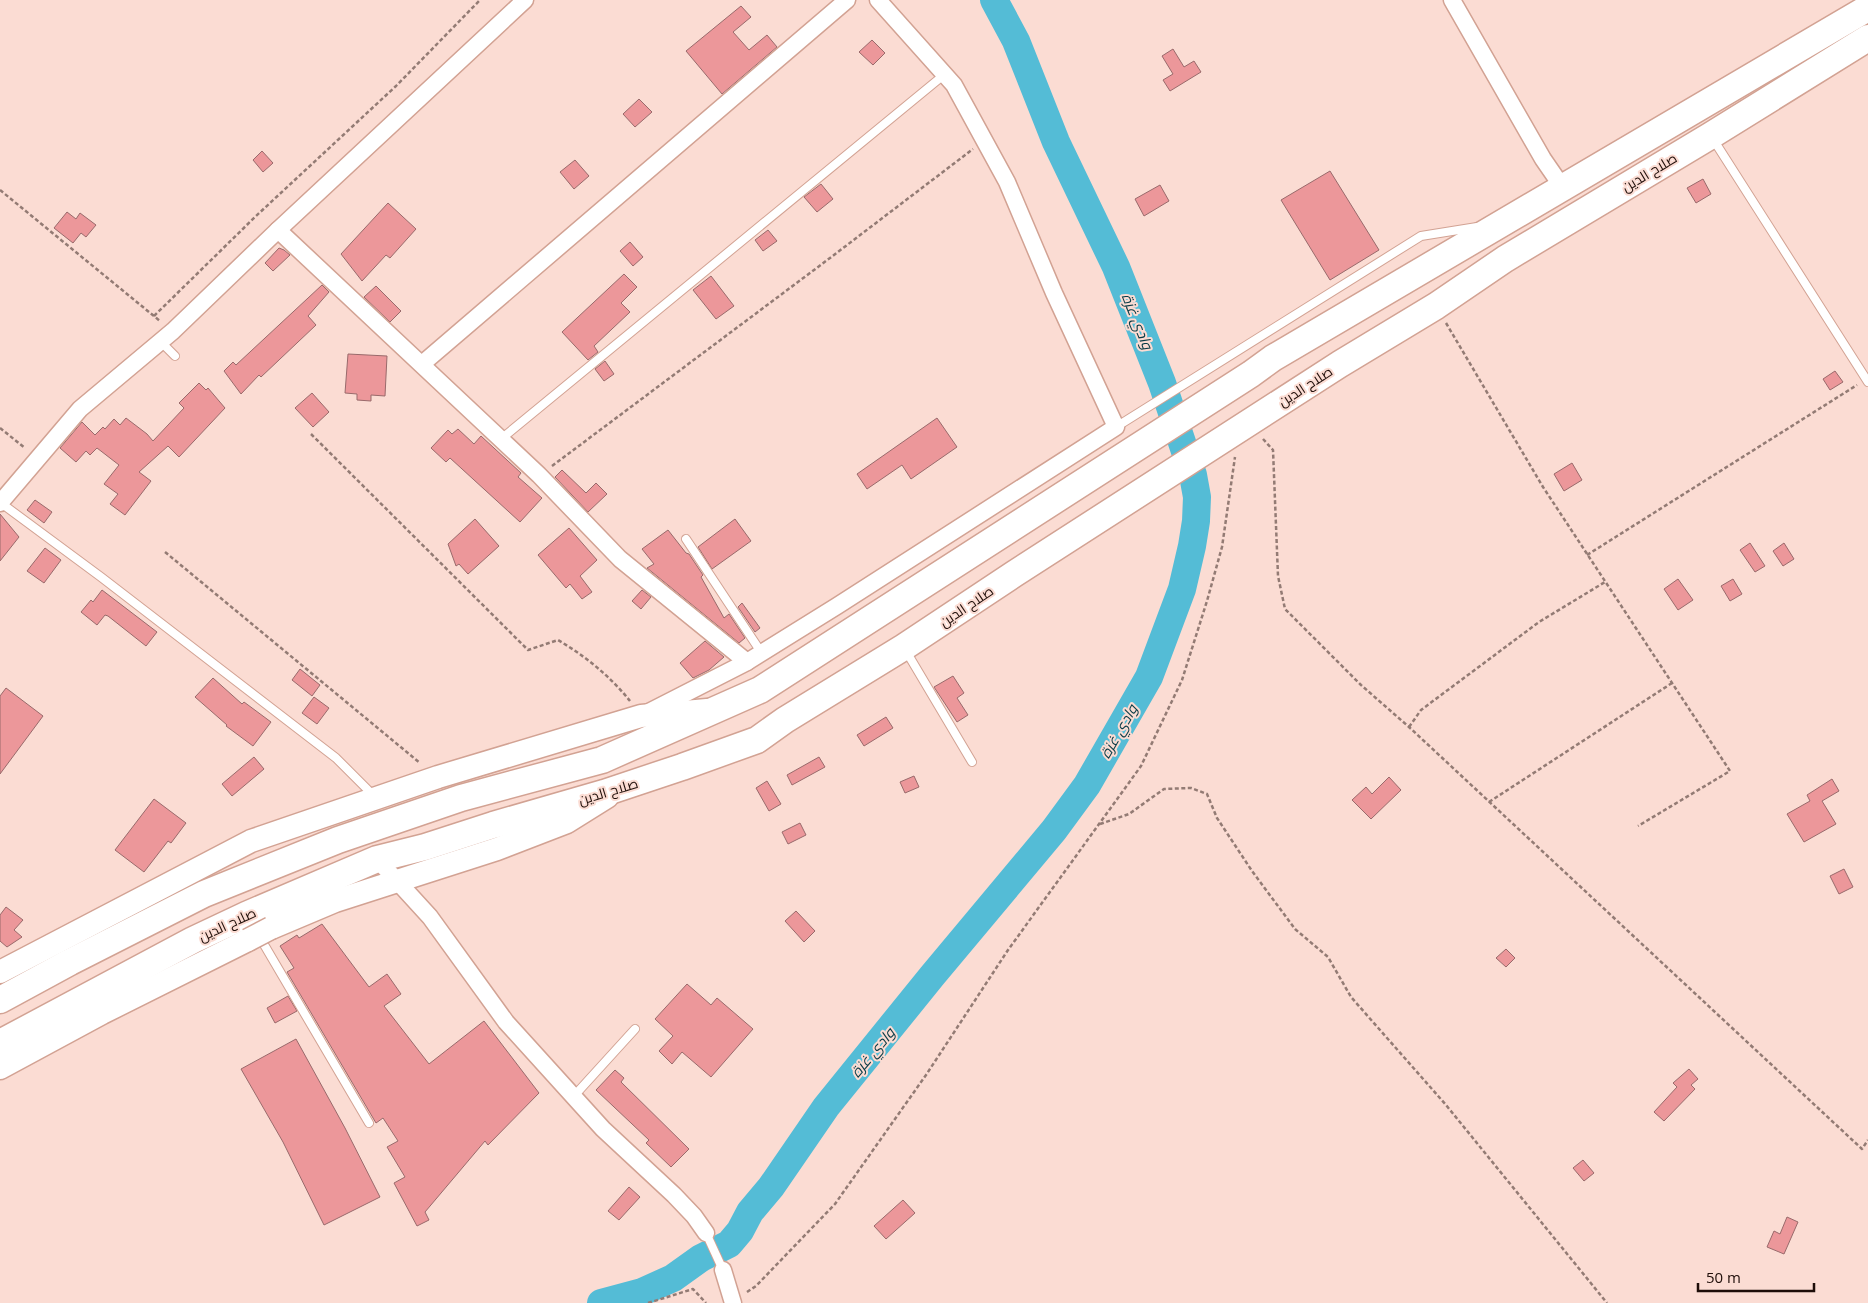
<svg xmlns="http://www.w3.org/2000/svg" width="1868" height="1303" viewBox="0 0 1868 1303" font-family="'Open Sans',Cairo,sans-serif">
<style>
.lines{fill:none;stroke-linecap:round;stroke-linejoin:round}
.river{stroke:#54bcd6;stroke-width:28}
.building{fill:#ec979a;stroke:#996a6b}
.service-casing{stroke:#d2a293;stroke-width:10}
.minor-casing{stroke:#d2a293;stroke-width:19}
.secondary-casing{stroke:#d2a293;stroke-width:25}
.trunk-casing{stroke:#d2a293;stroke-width:29}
.path{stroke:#937b74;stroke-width:2.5;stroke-dasharray:4 2.5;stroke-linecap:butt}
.service{stroke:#fff;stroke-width:8}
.minor{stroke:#fff;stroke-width:16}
.secondary{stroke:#fff;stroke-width:22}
.trunk{stroke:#fff;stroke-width:26}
.secondary-bridge-casing{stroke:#d2a293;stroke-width:25;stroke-linecap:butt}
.secondary-bridge{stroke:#fff;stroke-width:22}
.labels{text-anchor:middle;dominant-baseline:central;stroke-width:4;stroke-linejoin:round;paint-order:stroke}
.street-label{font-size:14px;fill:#1e0d08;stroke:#fbdcd3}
.water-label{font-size:15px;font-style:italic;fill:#083a45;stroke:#fbdcd3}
</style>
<rect width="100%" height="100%" fill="#fbdcd3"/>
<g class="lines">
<!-- river -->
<polyline class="river" points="601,1303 642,1292 673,1278 701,1258 729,1244 740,1231 750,1212 771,1187 826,1107 932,976 1054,830 1087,785 1149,677 1182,589 1192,546 1196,521 1197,497 1193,475 1162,383 1116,267 1056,142 1016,41 994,0"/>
</g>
<!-- building -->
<g class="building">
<polygon points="741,6 751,17 733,32 749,50 767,35 777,47 722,94 686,51"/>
<polygon points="872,40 885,53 873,65 859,52"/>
<polygon points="1173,49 1184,67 1194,61 1201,72 1170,91 1163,80 1173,74 1162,56"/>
<polygon points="639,99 652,112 635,127 623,114"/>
<polygon points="262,151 273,163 263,172 253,160"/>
<polygon points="575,160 589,176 574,189 560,172"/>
<polygon points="1330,171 1379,250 1330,280 1281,200"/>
<polygon points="1703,179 1711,194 1696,203 1687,188"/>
<polygon points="821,184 833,199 817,212 804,197"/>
<polygon points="1160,185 1169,201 1144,216 1135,199"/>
<polygon points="388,203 416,229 390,258 386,255 362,281 341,254"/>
<polygon points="67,212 76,219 80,213 96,225 86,237 81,233 73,243 54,228"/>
<polygon points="768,230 777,241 763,251 755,240"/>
<polygon points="630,242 643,257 633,266 620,251"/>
<polygon points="279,248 284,250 290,255 273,271 265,263"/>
<polygon points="624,274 637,287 621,303 630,312 594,346 598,352 588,360 562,332"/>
<polygon points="711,276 734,306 716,319 693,290"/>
<polygon points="322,285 329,292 308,316 316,325 261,377 259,375 241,394 224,371 233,362 236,365"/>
<polygon points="376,286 401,311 390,322 364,297"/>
<polygon points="348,354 387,356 385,396 371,395 371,401 357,400 357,394 345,393"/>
<polygon points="605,361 614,374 604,381 595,369"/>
<polygon points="1835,371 1843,382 1830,390 1823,379"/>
<polygon points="199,383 206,390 208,388 225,408 179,457 168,446 139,472 151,481 125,515 110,504 118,494 104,484 119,465 97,448 90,455 86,451 76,462 60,448 82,422 95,435 103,427 105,429 114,419 120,425 126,418 147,434 153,441 184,408 179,403"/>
<polygon points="312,393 329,412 313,427 295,408"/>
<polygon points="937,418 957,447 911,479 902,465 867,489 857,474"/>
<polygon points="458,429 474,444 481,436 521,473 518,477 542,498 520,522 450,458 446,462 431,448 448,430 452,434"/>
<polygon points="1572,463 1582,480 1564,491 1554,474"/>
<polygon points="562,470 586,493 596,483 607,494 588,512 555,477"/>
<polygon points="35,500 52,512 44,523 27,510"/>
<polygon points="0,514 19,537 0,561"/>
<polygon points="475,519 499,546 468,574 459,564 456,566 448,544"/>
<polygon points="735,519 751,541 712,569 698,547"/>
<polygon points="569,528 597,560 580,576 592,592 582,599 570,584 566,588 538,555"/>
<polygon points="668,530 686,553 689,554 703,575 701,577 724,618 729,614 745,638 739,643 647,568 654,564 642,549"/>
<polygon points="1750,543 1765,566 1755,572 1740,550"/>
<polygon points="1784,543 1794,559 1783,566 1773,551"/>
<polygon points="45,548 61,560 44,583 27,571"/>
<polygon points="1678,579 1693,600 1678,610 1664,589"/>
<polygon points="1733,579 1742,594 1730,601 1721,586"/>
<polygon points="102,590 157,632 146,646 108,616 105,615 97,625 81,612 91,600 93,602"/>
<polygon points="642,590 651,597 641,609 632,601"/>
<polygon points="742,603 760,628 755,632 738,607"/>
<polygon points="705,641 724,657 709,670 693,678 680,663"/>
<polygon points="300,669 320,685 312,696 292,680"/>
<polygon points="953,676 964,693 957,698 968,715 957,722 934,687"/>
<polygon points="213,678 242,704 244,702 271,722 253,746 226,726 227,725 195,697"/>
<polygon points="6,688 43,716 0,774 0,696"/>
<polygon points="314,697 329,708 317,724 302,713"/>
<polygon points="886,717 893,728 864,746 857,735"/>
<polygon points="254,757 264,769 232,796 222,784"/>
<polygon points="819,757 825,767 792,785 787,775"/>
<polygon points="914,776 919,787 905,793 900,782"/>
<polygon points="1389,777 1401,790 1371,819 1352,800 1366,787 1372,794"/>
<polygon points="1832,779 1839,791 1822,801 1836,824 1804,842 1787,814 1810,801 1807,795"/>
<polygon points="767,781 781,804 769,811 756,788"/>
<polygon points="154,799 186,823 171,843 168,841 144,872 115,850"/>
<polygon points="800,823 806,835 788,844 782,832"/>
<polygon points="1844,869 1853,887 1839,894 1830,876"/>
<polygon points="6,907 23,920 14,930 22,937 7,947 0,941 0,915"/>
<polygon points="796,911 815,931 804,942 785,921"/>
<polygon points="322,924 369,987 387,974 401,994 384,1006 429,1064 484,1021 539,1093 488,1145 485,1141 425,1212 429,1220 417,1226 394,1183 405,1177 387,1147 398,1141 383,1118 376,1123 287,972 294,968 280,946 297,935 299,938"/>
<polygon points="1506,949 1515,958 1506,967 1496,958"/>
<polygon points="687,984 711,1005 717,998 753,1029 711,1077 682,1052 672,1064 659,1051 673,1036 655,1019"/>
<polygon points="288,996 297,1011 275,1023 267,1008"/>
<polygon points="296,1039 345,1128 380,1197 324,1225 283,1142 241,1069"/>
<polygon points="1689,1069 1698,1079 1691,1085 1695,1089 1664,1121 1654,1112 1677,1087 1673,1083"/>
<polygon points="615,1070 624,1078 621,1082 689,1149 671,1167 646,1143 649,1140 596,1090"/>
<polygon points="1583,1160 1594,1173 1584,1181 1573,1168"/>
<polygon points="629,1187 640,1197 619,1220 608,1211"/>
<polygon points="903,1200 915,1213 886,1239 874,1226"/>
<polygon points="1787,1217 1798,1222 1784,1254 1767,1247 1774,1231 1780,1234"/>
</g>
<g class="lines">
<!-- service casing -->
<g class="service-casing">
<g id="service">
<polyline points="1713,139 1868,382"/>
<polyline points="161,342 175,356"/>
<polyline points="1116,427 1421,236 1477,227"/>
<polyline points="501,439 945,74"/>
<polyline points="1,503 101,577 336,758 373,795"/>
<polyline points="686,539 761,652"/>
<polyline points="906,651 972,762"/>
<polyline points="259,936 369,1123"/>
<polyline points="574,1096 635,1029"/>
<polyline points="706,1233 723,1270"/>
</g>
</g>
<!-- minor casing -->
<g class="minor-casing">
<g id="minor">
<polyline points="1452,0 1543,159 1563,188"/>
<polyline points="278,230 539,475 620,559 747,662"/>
<polyline points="422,364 847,0"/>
<polyline points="0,503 80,409 173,331 278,230 525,0"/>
<polyline points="649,712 747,662 837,606 1116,427 1054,293 1007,182 954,85 878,0"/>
<polyline points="377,859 430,917 506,1022 603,1129 674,1195 694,1216 706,1233"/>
<polyline points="723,1270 733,1303"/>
</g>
</g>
<!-- secondary casing -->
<g class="secondary-casing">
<g id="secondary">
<polyline points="271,928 335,901 497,849 567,822 607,797"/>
<polyline points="0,972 251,841 438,777 641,716 707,710"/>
<polyline points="0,1068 102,1013 248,940"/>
</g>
</g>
<!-- trunk casing -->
<g class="trunk-casing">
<g id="trunk">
<polyline points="0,1000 70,962 204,894 338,840 461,798 602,760 760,690 1251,374 1273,358 1868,8"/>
<polyline points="0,1043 193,940 246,915 377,859 425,847 493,825 604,793 682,767 757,740 785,720 904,647 1014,574 1340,364 1436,306 1505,259 1710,136 1868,38"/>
</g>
</g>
<!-- path -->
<g class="path">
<polyline points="0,190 160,321"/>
<polyline points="154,316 256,216 396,86 480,0"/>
<polyline points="1446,323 1543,487 1730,771 1638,826"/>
<polyline points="0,428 25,448"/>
<path d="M311,434l217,216 30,-10c27,16 52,36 72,61"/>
<polyline points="1263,439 1273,450 1278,576 1285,609 1361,685 1409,727 1862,1149 1868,1140"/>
<polyline points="552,466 830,258 973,149"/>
<polyline points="165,552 420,763"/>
<polyline points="1587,555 1857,385"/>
<polyline points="1409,727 1421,710 1539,622 1605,582"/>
<polyline points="1489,802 1672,683"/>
<polyline points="1100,824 1129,814 1164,789 1191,788 1207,794 1217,818 1252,871 1295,929 1328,957 1351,997 1446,1105 1607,1303"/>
<polyline points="747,1292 756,1286 835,1204 926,1075 1008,950 1141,766 1182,680 1207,601 1222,547 1235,457"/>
<polyline points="648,1303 693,1289 706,1303"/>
</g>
<!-- service -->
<use href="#service" class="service"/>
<!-- minor -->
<use href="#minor" class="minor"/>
<!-- secondary -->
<use href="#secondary" class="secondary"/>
<!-- trunk -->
<use href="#trunk" class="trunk"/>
<!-- secondary-bridge casing -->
<g class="secondary-bridge-casing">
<polyline id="secondary-bridge" points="248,940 271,928"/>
</g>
<!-- secondary-bridge -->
<use href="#secondary-bridge" class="secondary-bridge"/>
</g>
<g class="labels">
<!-- street labels -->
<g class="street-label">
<text transform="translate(1649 172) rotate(-31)">صلاح الدين</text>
<text transform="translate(1305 386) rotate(-33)">صلاح الدين</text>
<text transform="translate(966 606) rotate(-34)">صلاح الدين</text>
<text transform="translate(608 791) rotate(-17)">صلاح الدين</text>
<text transform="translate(227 924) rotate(-25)">صلاح الدين</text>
</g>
<!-- water labels -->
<g class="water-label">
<text transform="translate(1138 321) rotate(68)">وادي غزة</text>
<text transform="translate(1118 731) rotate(-60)">وادي غزة</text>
<text transform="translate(872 1052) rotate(-50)">وادي غزة</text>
</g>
</g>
<!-- scale -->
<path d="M1698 1283v8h116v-8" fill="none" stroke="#1e0d08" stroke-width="2.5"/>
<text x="1706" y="1283" font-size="15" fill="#1e0d08" stroke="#fbdcd3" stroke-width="4" paint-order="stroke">50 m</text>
</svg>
